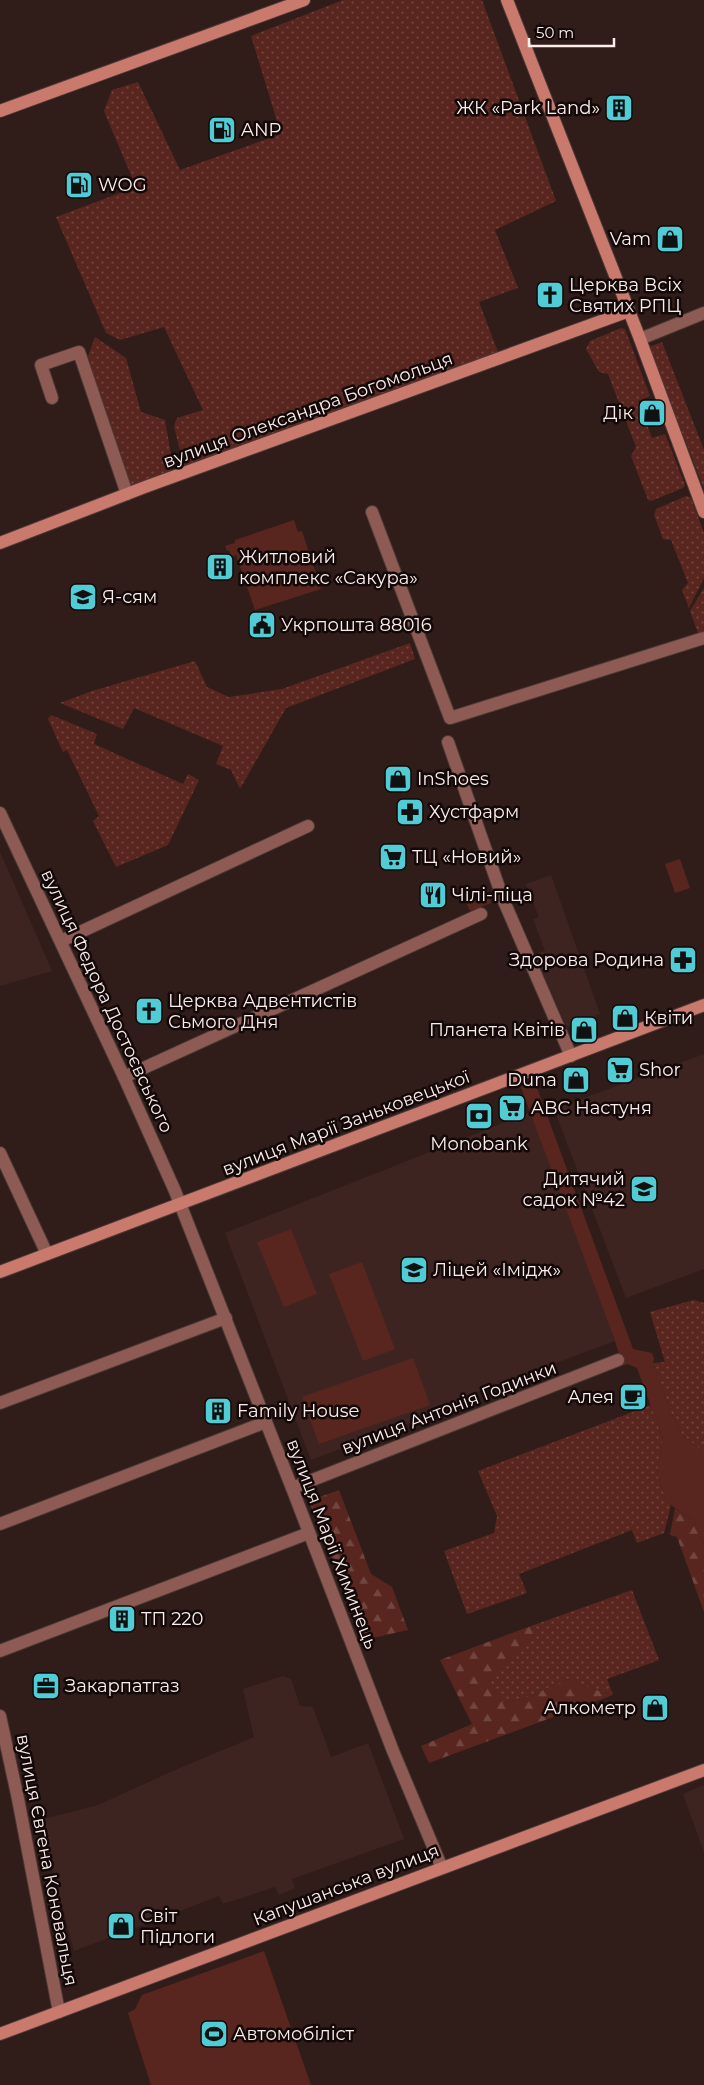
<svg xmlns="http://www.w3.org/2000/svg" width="704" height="2085" viewBox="0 0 704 2085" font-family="Montserrat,sans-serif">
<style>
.built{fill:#3e2420}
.grass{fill:url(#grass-dots)}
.forest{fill:url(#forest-firs)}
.park{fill:#59261f}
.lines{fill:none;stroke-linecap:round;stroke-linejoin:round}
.street-casing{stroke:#4c3a36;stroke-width:14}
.secondary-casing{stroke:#4c3a36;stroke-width:14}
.street{stroke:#8d5b53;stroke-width:12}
.secondary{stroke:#ca7a6d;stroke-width:12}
.labels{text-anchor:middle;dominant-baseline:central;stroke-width:5;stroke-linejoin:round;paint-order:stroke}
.poi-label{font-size:18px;fill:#fbedeb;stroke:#120908;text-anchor:start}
.street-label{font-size:18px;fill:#fbedeb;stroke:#120908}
</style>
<defs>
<pattern id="grass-dots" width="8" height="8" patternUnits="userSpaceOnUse" patternTransform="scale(1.25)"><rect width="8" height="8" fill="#59261f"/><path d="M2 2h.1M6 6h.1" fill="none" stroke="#724640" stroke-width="1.8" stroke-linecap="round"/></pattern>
<pattern id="forest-firs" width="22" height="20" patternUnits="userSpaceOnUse" patternTransform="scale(1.25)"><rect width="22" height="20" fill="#59261f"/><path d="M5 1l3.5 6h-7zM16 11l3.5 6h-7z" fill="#724640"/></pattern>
</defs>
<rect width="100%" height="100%" fill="#301d19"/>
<!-- built -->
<g class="built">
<polygon points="0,852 52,971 0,986"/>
<polygon points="551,875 600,1014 587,1019 589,1025 576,1029 573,1024 567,1027 534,954 545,951 533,919 539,917 526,884"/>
<polygon points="704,1054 704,1269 626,1298 554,1109"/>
<polygon points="531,1112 615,1341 466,1396 462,1397 457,1405 311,1460 225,1233"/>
<polygon points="283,1676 291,1679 300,1706 313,1707 331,1757 368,1743 404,1839 292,1879 295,1888 279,1895 275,1887 223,1904 219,1896 74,1951 40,1820 98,1805 173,1771 254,1737 243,1689"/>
<polygon points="704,1785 704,1852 683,1794"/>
</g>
<!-- grass -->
<g class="grass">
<polygon points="343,0 482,0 556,201 495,230 518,288 479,302 498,352 187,467 183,464 174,426 177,418 203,410 164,327 120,340 106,333 56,217 136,187 104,111 112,90 138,82 180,170 281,134 251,36"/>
<polygon points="621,328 625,329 650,396 638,401 652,438 665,434 685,485 683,488 651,501 648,500 631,456 636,447 608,374 599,372 586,349 590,341"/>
<polygon points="95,337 126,358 141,412 165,420 173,466 169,472 128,487 88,356"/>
<polygon points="662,342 704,450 704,489 649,347"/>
<polygon points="686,496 691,498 704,533 704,578 689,608 682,590 688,583 671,540 663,539 654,515 656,509"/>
<polygon points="704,588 704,634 700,635 698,633 690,611"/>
<polygon points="410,643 415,659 286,708 240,789 231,770 216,764 223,746 134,708 123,729 60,703 92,691 195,661 207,687 229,697 282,689"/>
<polygon points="51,715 97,734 94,744 183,784 188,774 199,780 168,845 116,867 93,821 99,816 67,750 63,752 48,719"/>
<polygon points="694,1300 704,1303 704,1453 682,1434 671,1413 653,1363 665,1362 650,1312"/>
<polygon points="651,1405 663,1440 657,1474 667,1502 671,1505 664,1533 637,1543 632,1530 519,1574 527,1593 467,1614 444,1551 494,1533 497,1516 478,1471"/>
<polygon points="632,1590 659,1660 607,1679 613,1695 577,1684 568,1679 526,1698 502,1703 488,1681 533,1633 531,1626"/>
</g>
<!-- forest -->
<g class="forest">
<polygon points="339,1490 371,1574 392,1587 408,1630 364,1640 309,1501"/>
<polygon points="675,1508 695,1522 704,1547 704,1612 677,1537 670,1535"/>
<polygon points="531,1626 534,1633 488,1681 502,1703 526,1698 568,1679 577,1684 613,1695 429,1763 421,1746 472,1724 440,1660"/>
</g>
<!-- park -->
<g class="park">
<polygon points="294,520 298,532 302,531 321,589 255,610 236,555 231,557 229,550 227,551 225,546 235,543 235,540"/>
<polygon points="680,859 690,888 675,893 665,864"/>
<polygon points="487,892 491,903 470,911 465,900"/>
<polygon points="533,1077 633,1349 652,1353 654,1359 653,1363 671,1413 682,1434 704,1453 704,1547 695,1522 667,1502 657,1474 663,1439 637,1368 628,1364 621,1366 617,1358 619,1354 615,1341 519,1082"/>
<polygon points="291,1229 317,1294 284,1307 257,1242"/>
<polygon points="362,1262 395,1349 363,1361 329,1274"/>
<polygon points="413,1358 430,1405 319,1444 302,1397"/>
<polygon points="264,1951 311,2085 151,2085 128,2013 135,2009 142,1995"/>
</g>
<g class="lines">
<!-- street casing -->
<g class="street-casing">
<g id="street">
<polyline points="640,339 704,313"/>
<polyline points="52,398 41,365 79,352 127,494"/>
<polyline points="372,512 450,718 704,638"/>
<polyline points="448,742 503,899 571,1056"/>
<polyline points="0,813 124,1077 175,1191 292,1488 393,1751 442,1868"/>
<polyline points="61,941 308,826"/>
<polyline points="124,1077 481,914"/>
<polyline points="0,1153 47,1254"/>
<polyline points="0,1403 226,1318"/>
<polyline points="292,1488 618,1360"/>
<polyline points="0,1524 266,1422"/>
<polyline points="0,1651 309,1533"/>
<polyline points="0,1716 18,1799 59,2012"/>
</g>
</g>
<!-- secondary casing -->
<g class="secondary-casing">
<g id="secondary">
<polyline points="507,0 640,339 704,512"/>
<polyline points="0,111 304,0"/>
<polyline points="0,543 145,487 629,311"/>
<polyline points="0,1272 704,1005"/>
<polyline points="0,2034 704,1770"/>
</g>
</g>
<!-- street -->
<use href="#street" class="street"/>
<!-- secondary -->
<use href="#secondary" class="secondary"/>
</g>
<!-- icons -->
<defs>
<g id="building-square" transform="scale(1.4375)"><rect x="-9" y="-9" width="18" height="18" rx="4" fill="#51ccd5" stroke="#120908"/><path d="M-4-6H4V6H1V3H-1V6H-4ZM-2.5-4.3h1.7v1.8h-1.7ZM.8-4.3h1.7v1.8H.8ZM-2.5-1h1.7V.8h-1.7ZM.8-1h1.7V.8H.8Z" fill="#111"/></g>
<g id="fuel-square" transform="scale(1.4375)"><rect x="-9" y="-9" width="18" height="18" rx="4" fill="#51ccd5" stroke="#120908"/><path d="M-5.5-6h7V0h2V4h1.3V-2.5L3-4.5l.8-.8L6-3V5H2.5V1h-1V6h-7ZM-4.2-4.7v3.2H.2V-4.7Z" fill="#111"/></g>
<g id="shop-square" transform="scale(1.4375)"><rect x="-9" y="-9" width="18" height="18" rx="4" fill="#51ccd5" stroke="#120908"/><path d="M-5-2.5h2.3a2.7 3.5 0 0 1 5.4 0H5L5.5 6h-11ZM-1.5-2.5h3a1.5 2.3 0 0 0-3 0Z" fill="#111"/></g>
<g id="church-square" transform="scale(1.4375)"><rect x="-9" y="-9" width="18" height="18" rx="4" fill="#51ccd5" stroke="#120908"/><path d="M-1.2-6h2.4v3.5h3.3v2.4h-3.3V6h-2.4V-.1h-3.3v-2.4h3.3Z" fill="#111"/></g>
<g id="school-square" transform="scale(1.4375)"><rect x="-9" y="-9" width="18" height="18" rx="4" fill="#51ccd5" stroke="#120908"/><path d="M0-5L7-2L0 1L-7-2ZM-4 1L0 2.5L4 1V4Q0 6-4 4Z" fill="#111"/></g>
<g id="civic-square" transform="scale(1.4375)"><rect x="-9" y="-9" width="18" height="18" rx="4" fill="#51ccd5" stroke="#120908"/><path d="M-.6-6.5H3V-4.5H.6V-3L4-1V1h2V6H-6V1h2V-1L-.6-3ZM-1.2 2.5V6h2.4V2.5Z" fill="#111"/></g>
<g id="pharmacy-square" transform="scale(1.4375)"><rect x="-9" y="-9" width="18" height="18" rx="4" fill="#51ccd5" stroke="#120908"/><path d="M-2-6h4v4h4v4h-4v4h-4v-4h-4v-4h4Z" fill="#111"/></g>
<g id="supermarket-square" transform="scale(1.4375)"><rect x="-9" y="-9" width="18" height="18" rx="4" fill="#51ccd5" stroke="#120908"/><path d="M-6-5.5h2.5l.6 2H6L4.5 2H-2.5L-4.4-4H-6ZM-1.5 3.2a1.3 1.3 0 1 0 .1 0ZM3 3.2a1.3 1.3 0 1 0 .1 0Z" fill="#111"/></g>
<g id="restaurant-square" transform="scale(1.4375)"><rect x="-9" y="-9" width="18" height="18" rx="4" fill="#51ccd5" stroke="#120908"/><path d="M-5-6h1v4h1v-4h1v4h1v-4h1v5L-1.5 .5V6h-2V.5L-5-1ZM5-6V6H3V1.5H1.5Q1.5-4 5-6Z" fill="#111"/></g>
<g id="bank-square" transform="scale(1.4375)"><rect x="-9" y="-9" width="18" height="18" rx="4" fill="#51ccd5" stroke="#120908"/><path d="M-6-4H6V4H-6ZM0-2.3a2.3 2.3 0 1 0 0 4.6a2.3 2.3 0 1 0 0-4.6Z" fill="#111"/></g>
<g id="cafe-square" transform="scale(1.4375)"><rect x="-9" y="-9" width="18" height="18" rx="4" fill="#51ccd5" stroke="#120908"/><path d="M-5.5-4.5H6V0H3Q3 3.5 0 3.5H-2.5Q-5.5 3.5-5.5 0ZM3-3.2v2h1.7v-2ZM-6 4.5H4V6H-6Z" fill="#111"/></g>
<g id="office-square" transform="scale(1.4375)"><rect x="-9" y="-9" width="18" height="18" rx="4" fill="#51ccd5" stroke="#120908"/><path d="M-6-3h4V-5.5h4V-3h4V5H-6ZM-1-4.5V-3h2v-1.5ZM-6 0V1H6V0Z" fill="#111"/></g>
<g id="stadium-square" transform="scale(1.4375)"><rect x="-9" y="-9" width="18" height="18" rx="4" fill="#51ccd5" stroke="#120908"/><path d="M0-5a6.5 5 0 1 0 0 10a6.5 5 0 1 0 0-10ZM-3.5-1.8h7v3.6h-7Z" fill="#111"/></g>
</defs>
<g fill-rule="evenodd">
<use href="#building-square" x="619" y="108"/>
<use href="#fuel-square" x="222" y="130"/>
<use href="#fuel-square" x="79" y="185"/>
<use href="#shop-square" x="670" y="239"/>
<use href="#church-square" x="550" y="295"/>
<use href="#shop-square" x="652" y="413"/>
<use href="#building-square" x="220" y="567"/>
<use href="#school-square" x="83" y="597"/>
<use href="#civic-square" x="262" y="625"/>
<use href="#shop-square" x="398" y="779"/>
<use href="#pharmacy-square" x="410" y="812"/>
<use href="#supermarket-square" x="393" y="857"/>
<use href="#restaurant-square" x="433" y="895"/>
<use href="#pharmacy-square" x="683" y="960"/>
<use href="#church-square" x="149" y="1011"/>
<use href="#shop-square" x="625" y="1018"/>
<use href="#shop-square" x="584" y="1030"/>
<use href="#supermarket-square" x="620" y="1070"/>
<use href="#shop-square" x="576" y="1080"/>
<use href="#supermarket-square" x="512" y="1108"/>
<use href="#bank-square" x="479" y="1116"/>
<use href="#school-square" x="644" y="1189"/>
<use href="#school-square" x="414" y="1270"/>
<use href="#cafe-square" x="633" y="1397"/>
<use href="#building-square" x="218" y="1411"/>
<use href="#building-square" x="122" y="1619"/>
<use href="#office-square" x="46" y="1686"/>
<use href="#shop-square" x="655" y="1708"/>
<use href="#shop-square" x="121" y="1926"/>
<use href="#stadium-square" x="214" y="2034"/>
</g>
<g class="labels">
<!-- poi labels -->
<g class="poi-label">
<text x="600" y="108" text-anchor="end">ЖК «Park Land»</text>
<text x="241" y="130">ANP</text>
<text x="98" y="185">WOG</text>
<text x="651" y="239" text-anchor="end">Vam</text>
<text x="569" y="285">Церква Всіх<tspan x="569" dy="21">Святих РПЦ</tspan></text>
<text x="633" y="413" text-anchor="end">Дік</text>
<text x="239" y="557">Житловий<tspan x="239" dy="21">комплекс «Сакура»</tspan></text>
<text x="102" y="597">Я-сям</text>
<text x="281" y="625">Укрпошта 88016</text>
<text x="417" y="779">InShoes</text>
<text x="429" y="812">Хустфарм</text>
<text x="412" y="857">ТЦ «Новий»</text>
<text x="452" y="895">Чілі-піца</text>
<text x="664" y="960" text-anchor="end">Здорова Родина</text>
<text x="168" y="1001">Церква Адвентистів<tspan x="168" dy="21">Сьмого Дня</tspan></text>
<text x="644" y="1018">Квіти</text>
<text x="565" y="1030" text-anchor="end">Планета Квітів</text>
<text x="639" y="1070">Shor</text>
<text x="557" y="1080" text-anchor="end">Duna</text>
<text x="531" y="1108">ABC Настуня</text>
<text x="479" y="1144" text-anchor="middle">Monobank</text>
<text x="625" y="1179" text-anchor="end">Дитячий<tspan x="625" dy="21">садок №42</tspan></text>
<text x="433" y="1270">Ліцей «Імідж»</text>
<text x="614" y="1397" text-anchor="end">Алея</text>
<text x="237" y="1411">Family House</text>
<text x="141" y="1619">ТП 220</text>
<text x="65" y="1686">Закарпатгаз</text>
<text x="636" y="1708" text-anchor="end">Алкометр</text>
<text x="140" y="1916">Світ<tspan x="140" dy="21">Підлоги</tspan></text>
<text x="233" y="2034">Автомобіліст</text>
</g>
<!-- street labels -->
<g class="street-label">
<text transform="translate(308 410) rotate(-20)">вулиця Олександра Богомольця</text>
<text transform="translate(107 1001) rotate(65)">вулиця Федора Достоєвського</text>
<text transform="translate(346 1123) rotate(-21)">вулиця Марії Заньковецької</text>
<text transform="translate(449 1408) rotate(-21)">вулиця Антонія Годинки</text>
<text transform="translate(332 1544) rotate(69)">вулиця Марії Химинець</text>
<text transform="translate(47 1860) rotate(79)">вулиця Євгена Коновальця</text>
<text transform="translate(346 1885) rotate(-21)">Капушанська вулиця</text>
</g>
</g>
<!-- scale -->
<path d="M529 38v8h85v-8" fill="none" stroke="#fbedeb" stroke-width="2.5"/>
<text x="536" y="38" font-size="15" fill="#fbedeb" stroke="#120908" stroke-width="4" paint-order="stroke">50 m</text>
</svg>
